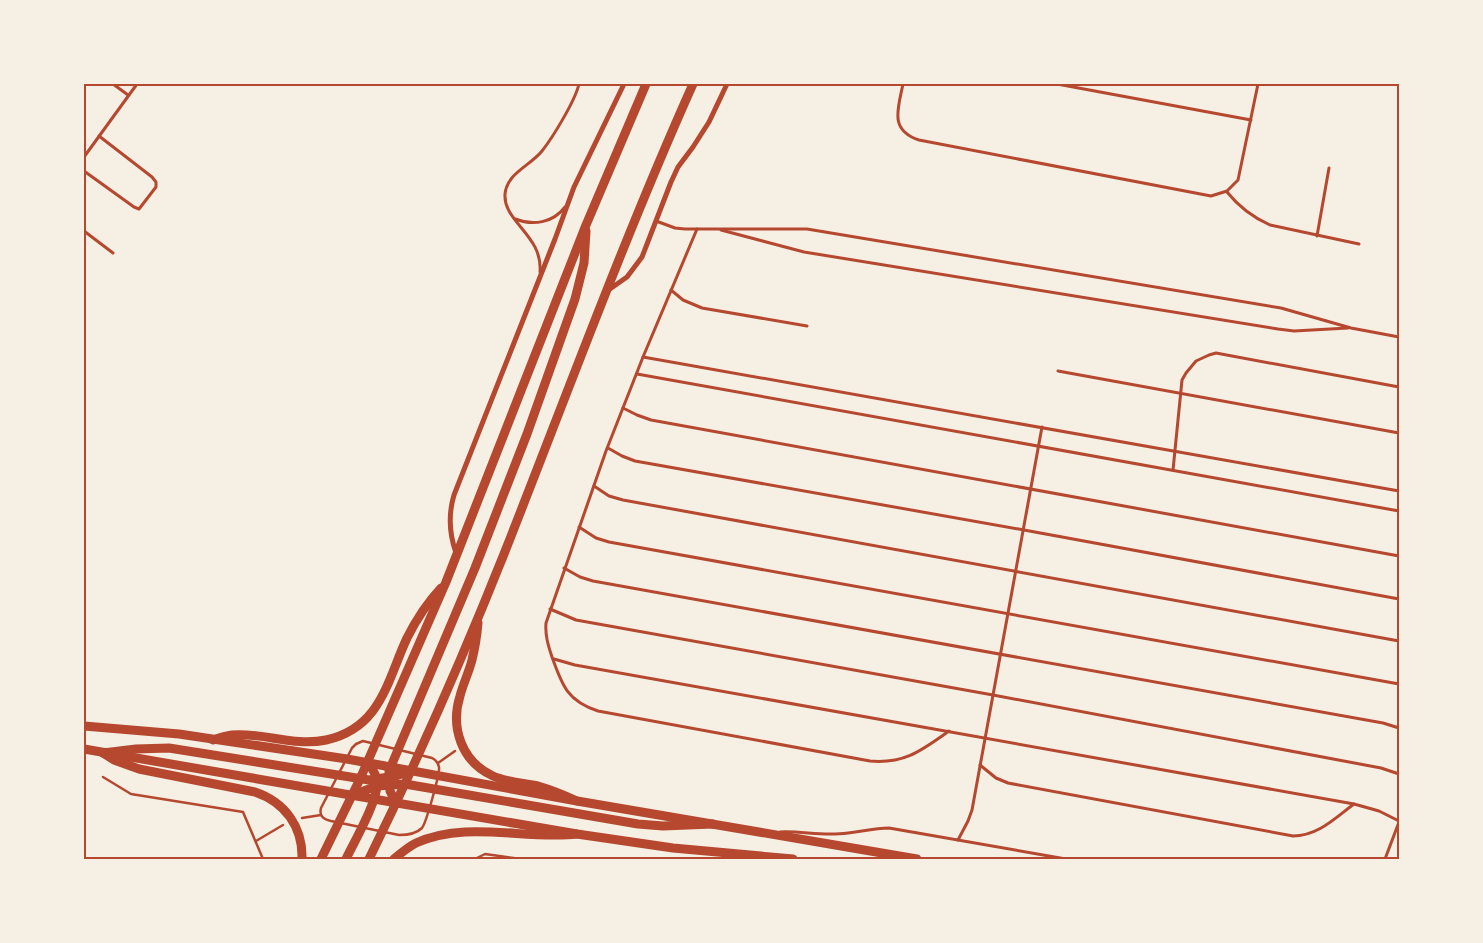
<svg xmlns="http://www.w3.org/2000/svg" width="1483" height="943" viewBox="0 0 1483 943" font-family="Inter,sans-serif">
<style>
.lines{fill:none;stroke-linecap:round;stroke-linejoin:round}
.path{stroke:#b5482f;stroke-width:2.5}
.service{stroke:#b5482f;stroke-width:3}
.minor{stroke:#b5482f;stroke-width:5}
.tertiary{stroke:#b5482f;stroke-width:9}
.secondary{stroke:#b5482f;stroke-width:9}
.neatline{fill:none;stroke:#b5482f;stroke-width:2}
</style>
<rect width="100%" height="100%" fill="#f6efe4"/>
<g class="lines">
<!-- path -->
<g class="path">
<path d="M363,741l69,17c4,2 6,4 7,9 1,7 -13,56 -17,61 -6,6 -15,7 -23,7l-68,-14c-8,-2 -12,-5 -10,-13l31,-60 4,-4z"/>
<polyline points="438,763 455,751"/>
<polyline points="103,777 131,794 243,812 263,859"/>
<polyline points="302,818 321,815"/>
<polyline points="256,841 283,825"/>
<polyline points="475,859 485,854 521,859"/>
</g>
<!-- service -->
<g class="service">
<polyline points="113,84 128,95"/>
<path d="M903,84c-5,25 -14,46 16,56l292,56 16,-5 11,-11 20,-96"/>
<polyline points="1057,84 1251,120"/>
<polyline points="84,157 137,84"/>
<polyline points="84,171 134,207 139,209 156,187 156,182 152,177 99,136"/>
<path d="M1227,192c12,15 25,25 43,33l89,19"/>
<path d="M515,219c18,7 38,4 50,-12"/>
<polyline points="656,221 675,228 685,229 807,229 1281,308 1351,328 1399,337"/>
<path d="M697,229l-54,128 -37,94 -60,172c-1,12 2,22 6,34 10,28 15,44 46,54l272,50c35,3 52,-11 79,-30"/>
<polyline points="721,230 804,252 1278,329 1294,331 1348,328"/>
<polyline points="84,231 113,253"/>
<polyline points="1317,236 1329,168"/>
<path d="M540,272c3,-37 -37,-50 -35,-78 2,-21 25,-28 37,-43 11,-14 33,-50 37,-67"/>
<polyline points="671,290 683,300 702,308 807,326"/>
<polyline points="643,357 1399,491"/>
<polyline points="1058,371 1399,433"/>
<polyline points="637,374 1399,511"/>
<polyline points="623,408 637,415 651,420 1399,556"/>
<polyline points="608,448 622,456 635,461 1024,530 1399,599"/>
<polyline points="1173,470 1182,380 1186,373 1196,361 1209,355 1216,353 1399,387"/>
<polyline points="594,486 609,496 623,500 1399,641"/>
<polyline points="579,527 596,538 609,542 1399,684"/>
<polyline points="564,568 580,577 593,581 1383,723 1399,728"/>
<polyline points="550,609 576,620 993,695 1381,768 1399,774"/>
<polyline points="554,659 575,665 1354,804 1379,811 1399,821"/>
<path d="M980,765l16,13 12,5 285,53c25,0 42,-18 61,-32"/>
<path d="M780,832c19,-1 37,3 55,2 18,0 36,-6 54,-6l177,31"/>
<polyline points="958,840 968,821 972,810 1042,427"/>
<polyline points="1385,859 1399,822"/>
</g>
<!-- minor -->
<g class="minor">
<polyline points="607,291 627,277 642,257 671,182 678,167 693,147 709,122 727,84"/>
<path d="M456,553c-7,-20 -8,-38 -2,-58l101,-256 19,-52 50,-103"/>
</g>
<!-- tertiary -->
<g class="tertiary">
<polyline points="84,726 179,734 347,759 577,801 917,859"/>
<polyline points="84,749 577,834 673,848 793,859"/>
</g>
<!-- secondary -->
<g class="secondary">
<path d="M478,623c-1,12 -3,25 -6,37 -3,12 -9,24 -12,36 -10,32 2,66 33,80 14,6 30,7 45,10 14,4 26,9 39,15"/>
<path d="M213,740c6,-2 12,-4 19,-5 31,-3 62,12 94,5 55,-12 61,-59 81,-102 9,-18 20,-35 34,-50"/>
<polyline points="103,753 136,749 169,748 369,780 396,776 411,770"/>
<path d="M103,753l11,7 25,9 116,23c30,10 48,35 47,67"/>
<polyline points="353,795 377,786 405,784 638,824 663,826 713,824"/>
<polyline points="396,803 390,791 389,771 475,568 527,434 575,299 584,263 586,231"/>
<polyline points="321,859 360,779 446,582 586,225 646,84"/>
<path d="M346,859c8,-17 32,-58 31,-76 0,-8 -4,-14 -10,-20"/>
<path d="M369,859c49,-100 94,-202 135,-305 62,-157 120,-316 189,-470"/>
<path d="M394,859c7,-6 14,-12 22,-16 50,-23 109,-3 161,-9"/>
</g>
</g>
<!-- border -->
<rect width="1483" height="943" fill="none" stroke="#f6efe4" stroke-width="170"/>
<rect x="85" y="85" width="1313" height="773" class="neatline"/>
</svg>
